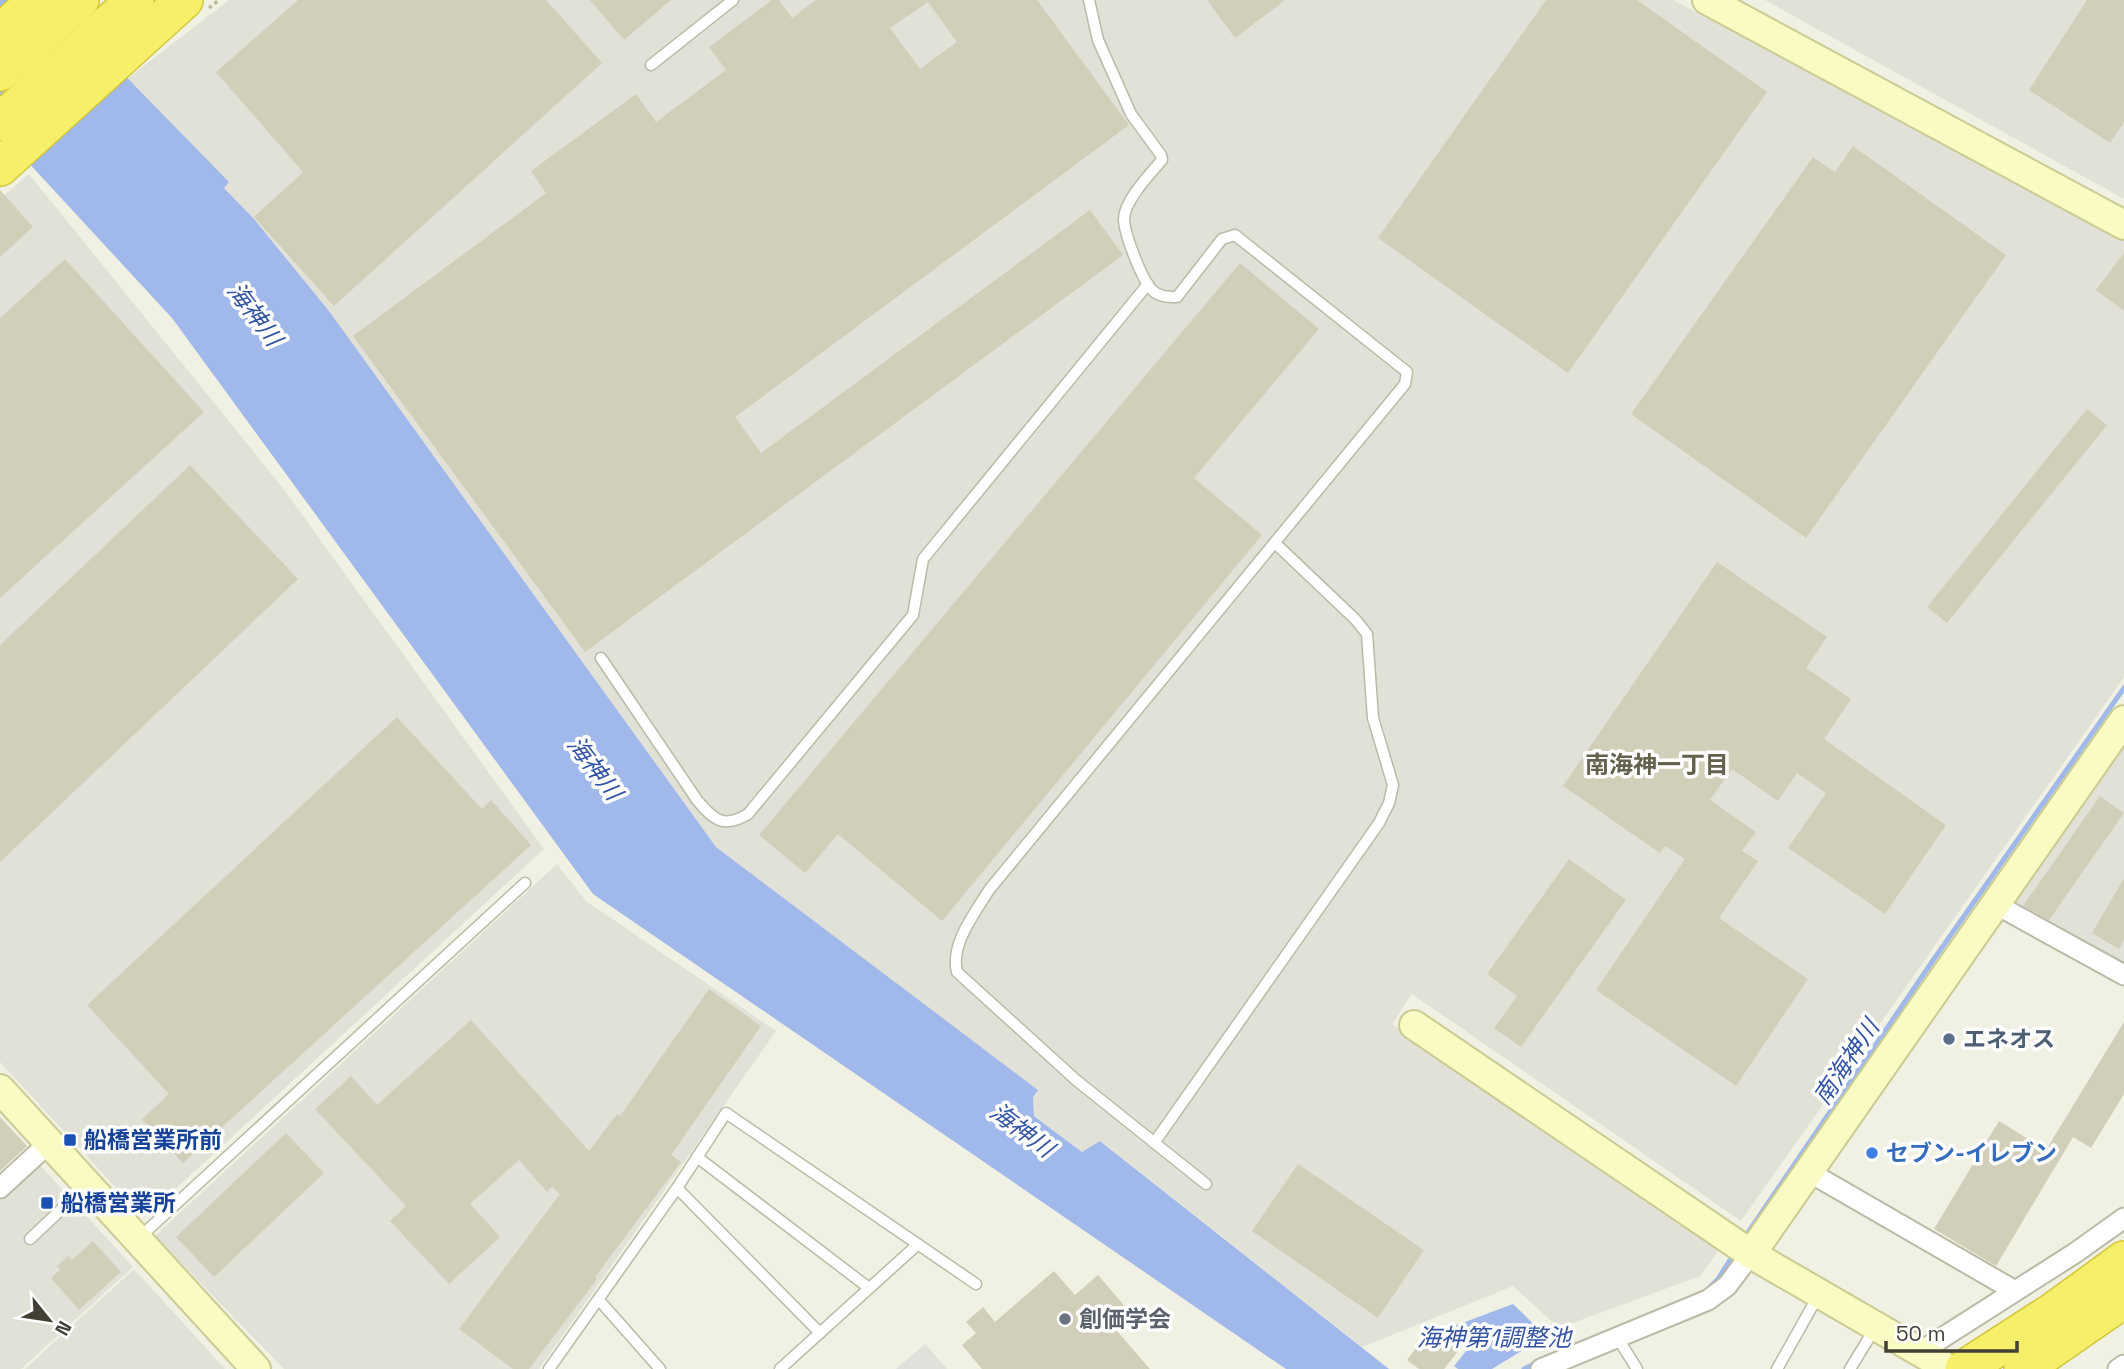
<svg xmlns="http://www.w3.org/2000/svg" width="2124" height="1369" viewBox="0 0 2124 1369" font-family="'Space Grotesk','Noto Sans JP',sans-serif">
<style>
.industrial{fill:#e2e1d8}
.parking{fill:#e1e0db}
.water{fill:#a1b8eb}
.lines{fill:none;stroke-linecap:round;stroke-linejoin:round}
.stream{stroke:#a1b8eb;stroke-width:5}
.building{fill:#d1cfb9;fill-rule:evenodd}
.lane-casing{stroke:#bbbaa6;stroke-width:13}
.street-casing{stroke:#bbbaa6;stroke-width:23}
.secondary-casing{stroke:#cacb92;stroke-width:32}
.highway-casing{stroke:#d3c73a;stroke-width:40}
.path{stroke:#bcba98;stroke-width:3.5;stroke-dasharray:3.5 3.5;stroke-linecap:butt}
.lane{stroke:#fff;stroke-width:10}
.street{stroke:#fff;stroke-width:19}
.secondary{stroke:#f9fbc2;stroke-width:28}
.highway{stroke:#f5ef69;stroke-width:37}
.service-dot{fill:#5c6f8a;stroke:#fff;stroke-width:2.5}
.transit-dot{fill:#1a4fb4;stroke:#fff;stroke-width:2.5}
.shop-dot{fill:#3f7fe0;stroke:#fff;stroke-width:2.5}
.worship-dot{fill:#6b7280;stroke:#fff;stroke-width:2.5}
.labels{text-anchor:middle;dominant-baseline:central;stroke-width:7;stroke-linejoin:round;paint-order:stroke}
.service-label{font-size:23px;font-weight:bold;fill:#4e5e75;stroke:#fff;text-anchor:start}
.transit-label{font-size:23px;font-weight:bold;fill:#164399;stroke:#fff;text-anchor:start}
.shop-label{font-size:23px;font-weight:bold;fill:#366cbe;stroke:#fff;text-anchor:start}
.worship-label{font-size:23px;font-weight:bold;fill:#5b616d;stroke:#fff;text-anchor:start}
.water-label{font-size:24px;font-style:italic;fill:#3455a6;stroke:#fff}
.neighbourhood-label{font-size:24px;font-weight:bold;fill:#64614c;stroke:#fff}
</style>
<rect width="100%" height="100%" fill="#f0f0e3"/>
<!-- industrial -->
<g class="industrial">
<polygon points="229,0 1673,0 2124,241 2124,677 1741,1221 1412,994 1392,1024 1719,1250 1700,1276 1559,1328 1513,1286 1362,1347 1101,1141 1082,1152 1034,1115 1033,1097 1037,1090 716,847 329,311 254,219 224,188 229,182 127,79"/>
<polygon points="1765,0 2124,0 2124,199"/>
<polygon points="29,174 282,487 544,849 144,1218 0,1062 0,199"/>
<polygon points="2124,740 2124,966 2009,902"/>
<polygon points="557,864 586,901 776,1031 539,1369 284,1369 155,1236"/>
<polygon points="39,1164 133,1267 21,1369 0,1369 0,1200"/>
<polygon points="134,1269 225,1369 25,1369"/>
</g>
<!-- parking -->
<polygon class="parking" points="925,1344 947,1369 896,1369"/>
<!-- water -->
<g class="water">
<polygon points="0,0 51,0 229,182 224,188 254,219 329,311 716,847 1038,1090 1033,1097 1034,1116 1082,1152 1100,1141 1389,1369 1286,1369 593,894 172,318 0,132"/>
<polygon points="1513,1304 1546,1336 1492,1369 1458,1369 1454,1366 1470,1346 1449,1328"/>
</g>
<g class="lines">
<!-- stream -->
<g class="stream">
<polyline points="1743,1240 1934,959 2124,688"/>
<polyline points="1709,1288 1718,1279 1734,1254"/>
<polyline points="1524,1369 1536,1363"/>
</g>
</g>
<!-- building -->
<g class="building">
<polygon points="298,0 546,0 602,63 334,306 254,217 303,172 216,72"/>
<polygon points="590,0 671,0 624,40"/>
<path d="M772,0h7l13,18 24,-18h221l92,125 -394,292 26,36 329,-243 33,45 -538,397 -232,-316 193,-143 -15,-22 105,-77 20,28 70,-52 -17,-23zM928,2l29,40 -37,27 -30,-41z"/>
<polygon points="1207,0 1285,0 1235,38"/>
<polygon points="1546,0 1637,0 1767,92 1568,373 1378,238"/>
<polygon points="2087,0 2124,0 2124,122 2110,143 2029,90"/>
<polygon points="1853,146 2006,255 1806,538 1631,414 1813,157 1835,172"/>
<polygon points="0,190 33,227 0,257"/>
<polygon points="2124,253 2124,311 2096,290"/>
<polygon points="65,259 204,412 0,598 0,318"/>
<polygon points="1240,263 1319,329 1194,478 1262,535 942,921 838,834 805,873 759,835"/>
<polygon points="2087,409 2107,425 1947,623 1927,607"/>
<polygon points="190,465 298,579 0,862 0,645"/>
<polygon points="1717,562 1827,637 1806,668 1851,699 1824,739 1946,825 1885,914 1788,848 1826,793 1797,773 1778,801 1732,769 1710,800 1756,832 1742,851 1758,861 1719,918 1808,979 1736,1086 1596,990 1685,859 1665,846 1660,853 1563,786"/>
<polygon points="397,717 482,809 491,800 531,845 183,1163 142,1119 169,1094 87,1005"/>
<polygon points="2100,796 2124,813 2049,920 2023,906"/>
<polygon points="1569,859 1626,900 1521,1047 1494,1028 1517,996 1487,974"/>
<polygon points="2124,878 2124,939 2119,949 2092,933"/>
<polygon points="709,989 761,1026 671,1155 681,1162 595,1277 597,1279 529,1369 513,1369 459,1329 560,1194 552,1187 547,1192 519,1160 470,1204 500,1237 449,1284 390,1221 406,1206 315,1109 351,1076 377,1105 471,1020 589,1151 617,1114 620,1116"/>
<polygon points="2124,1022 2124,1094 2091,1148 2073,1137 1996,1266 1934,1229 1999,1121 2046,1150"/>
<polygon points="0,1117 27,1146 0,1171"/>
<polygon points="286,1133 324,1173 214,1277 176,1237"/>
<polygon points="1298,1164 1424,1250 1378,1318 1252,1231"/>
<polygon points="93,1241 121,1272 79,1310 51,1278 60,1270 57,1266 68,1256 72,1260"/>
<polygon points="1054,1271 1075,1295 1098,1275 1134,1317 1117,1331 1150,1369 982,1369 962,1345 976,1333 966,1322 983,1307 995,1322"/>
<polygon points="1434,1324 1463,1345 1444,1369 1419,1369 1407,1360"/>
</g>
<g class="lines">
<!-- lane casing -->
<g class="lane-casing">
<g id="lane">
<path d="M1089,0l9,40 33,74 30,41 1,5c-12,14 -38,41 -38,59 0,14 18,61 28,71 7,7 16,7 25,7l45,-58 13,-4 172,137 -2,12 -416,506c-14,23 -39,54 -32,82l119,108 130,104"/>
<polyline points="651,65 733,0"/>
<path d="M601,658l96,142c17,20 26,29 51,14l165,-199 10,-56 225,-275"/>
<polyline points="1154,1143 1379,823 1389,803 1393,785 1373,718 1367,634 1355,619 1275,543"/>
<polyline points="697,1157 869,1288"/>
<polyline points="677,1188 726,1113 976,1284"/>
<polyline points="140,1237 525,883"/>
<polyline points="30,1239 87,1185"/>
<polyline points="599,1300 660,1369"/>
<polyline points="1617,1337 1637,1369"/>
<polyline points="549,1369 677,1188 820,1333"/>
<polyline points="780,1369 917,1245"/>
<polyline points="1777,1369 1818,1296"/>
<polyline points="1850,1369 1875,1328"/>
</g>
</g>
<!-- street casing -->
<g class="street-casing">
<g id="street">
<polyline points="1995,904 2124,975"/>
<polyline points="1809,1172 2015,1291"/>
<polyline points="0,1188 49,1143"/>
<polyline points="1920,1352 2075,1253 2124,1218"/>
<polyline points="1541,1369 1708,1300 1727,1286 1751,1254"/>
<polyline points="2118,1369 2124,1365"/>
</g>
</g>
<!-- secondary casing -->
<g class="secondary-casing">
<g id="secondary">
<polyline points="1707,0 2124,225"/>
<polyline points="1414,1025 1751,1254 1941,1364"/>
<polyline points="0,1089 256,1369"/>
<polyline points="1751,1254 2124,720"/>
</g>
</g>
<!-- highway casing -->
<g class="highway-casing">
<g id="highway">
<polyline points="0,33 37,0"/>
<polyline points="0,72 80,0"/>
<polyline points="0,122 135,0"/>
<polyline points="0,167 184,0"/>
<polyline points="1964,1369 2054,1311 2124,1260"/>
<polyline points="2023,1369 2124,1299"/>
</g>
</g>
<!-- path -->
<polyline class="path" points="209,8 219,0"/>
<!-- lane -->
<use href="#lane" class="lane"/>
<!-- street -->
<use href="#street" class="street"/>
<!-- secondary -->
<use href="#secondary" class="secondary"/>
<!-- highway -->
<use href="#highway" class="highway"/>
</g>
<!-- markers -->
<circle class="service-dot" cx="1949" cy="1039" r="7"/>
<g class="transit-dot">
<rect x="63" y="1133" width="14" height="14" rx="3.5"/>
<rect x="40" y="1196" width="14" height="14" rx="3.5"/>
</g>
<circle class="shop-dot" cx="1872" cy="1153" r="7"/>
<circle class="worship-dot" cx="1065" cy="1319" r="7"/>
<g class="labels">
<!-- service labels -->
<g class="service-label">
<text x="1963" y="1039">エネオス</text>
</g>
<!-- transit labels -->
<g class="transit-label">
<text x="84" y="1140">船橋営業所前</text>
<text x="61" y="1203">船橋営業所</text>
</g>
<!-- shop labels -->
<g class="shop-label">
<text x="1886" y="1153">セブン-イレブン</text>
</g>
<!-- worship labels -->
<g class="worship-label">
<text x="1079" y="1319">創価学会</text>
</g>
<!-- water labels -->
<g class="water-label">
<text transform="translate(255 314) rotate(53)">海神川</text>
<text transform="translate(595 768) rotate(53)">海神川</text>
<text transform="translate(1846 1062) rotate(-56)">南海神川</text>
<text transform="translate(1022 1130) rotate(37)">海神川</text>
<text x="1494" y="1337">海神第1調整池</text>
</g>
<!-- neighbourhood labels -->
<g class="neighbourhood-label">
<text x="1657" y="764">南海神一丁目</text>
</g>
</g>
<!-- north arrow -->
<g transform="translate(49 1320) rotate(120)" stroke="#ffffff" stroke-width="5" paint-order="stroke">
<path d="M0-5L12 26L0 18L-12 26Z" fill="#424034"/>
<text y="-10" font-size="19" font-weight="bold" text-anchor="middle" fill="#424034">N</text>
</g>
<!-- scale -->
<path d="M1886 1341v10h131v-10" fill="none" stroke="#424034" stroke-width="3.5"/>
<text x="1896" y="1341" font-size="21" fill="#424034" stroke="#ffffff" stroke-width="5" paint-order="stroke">50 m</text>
</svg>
